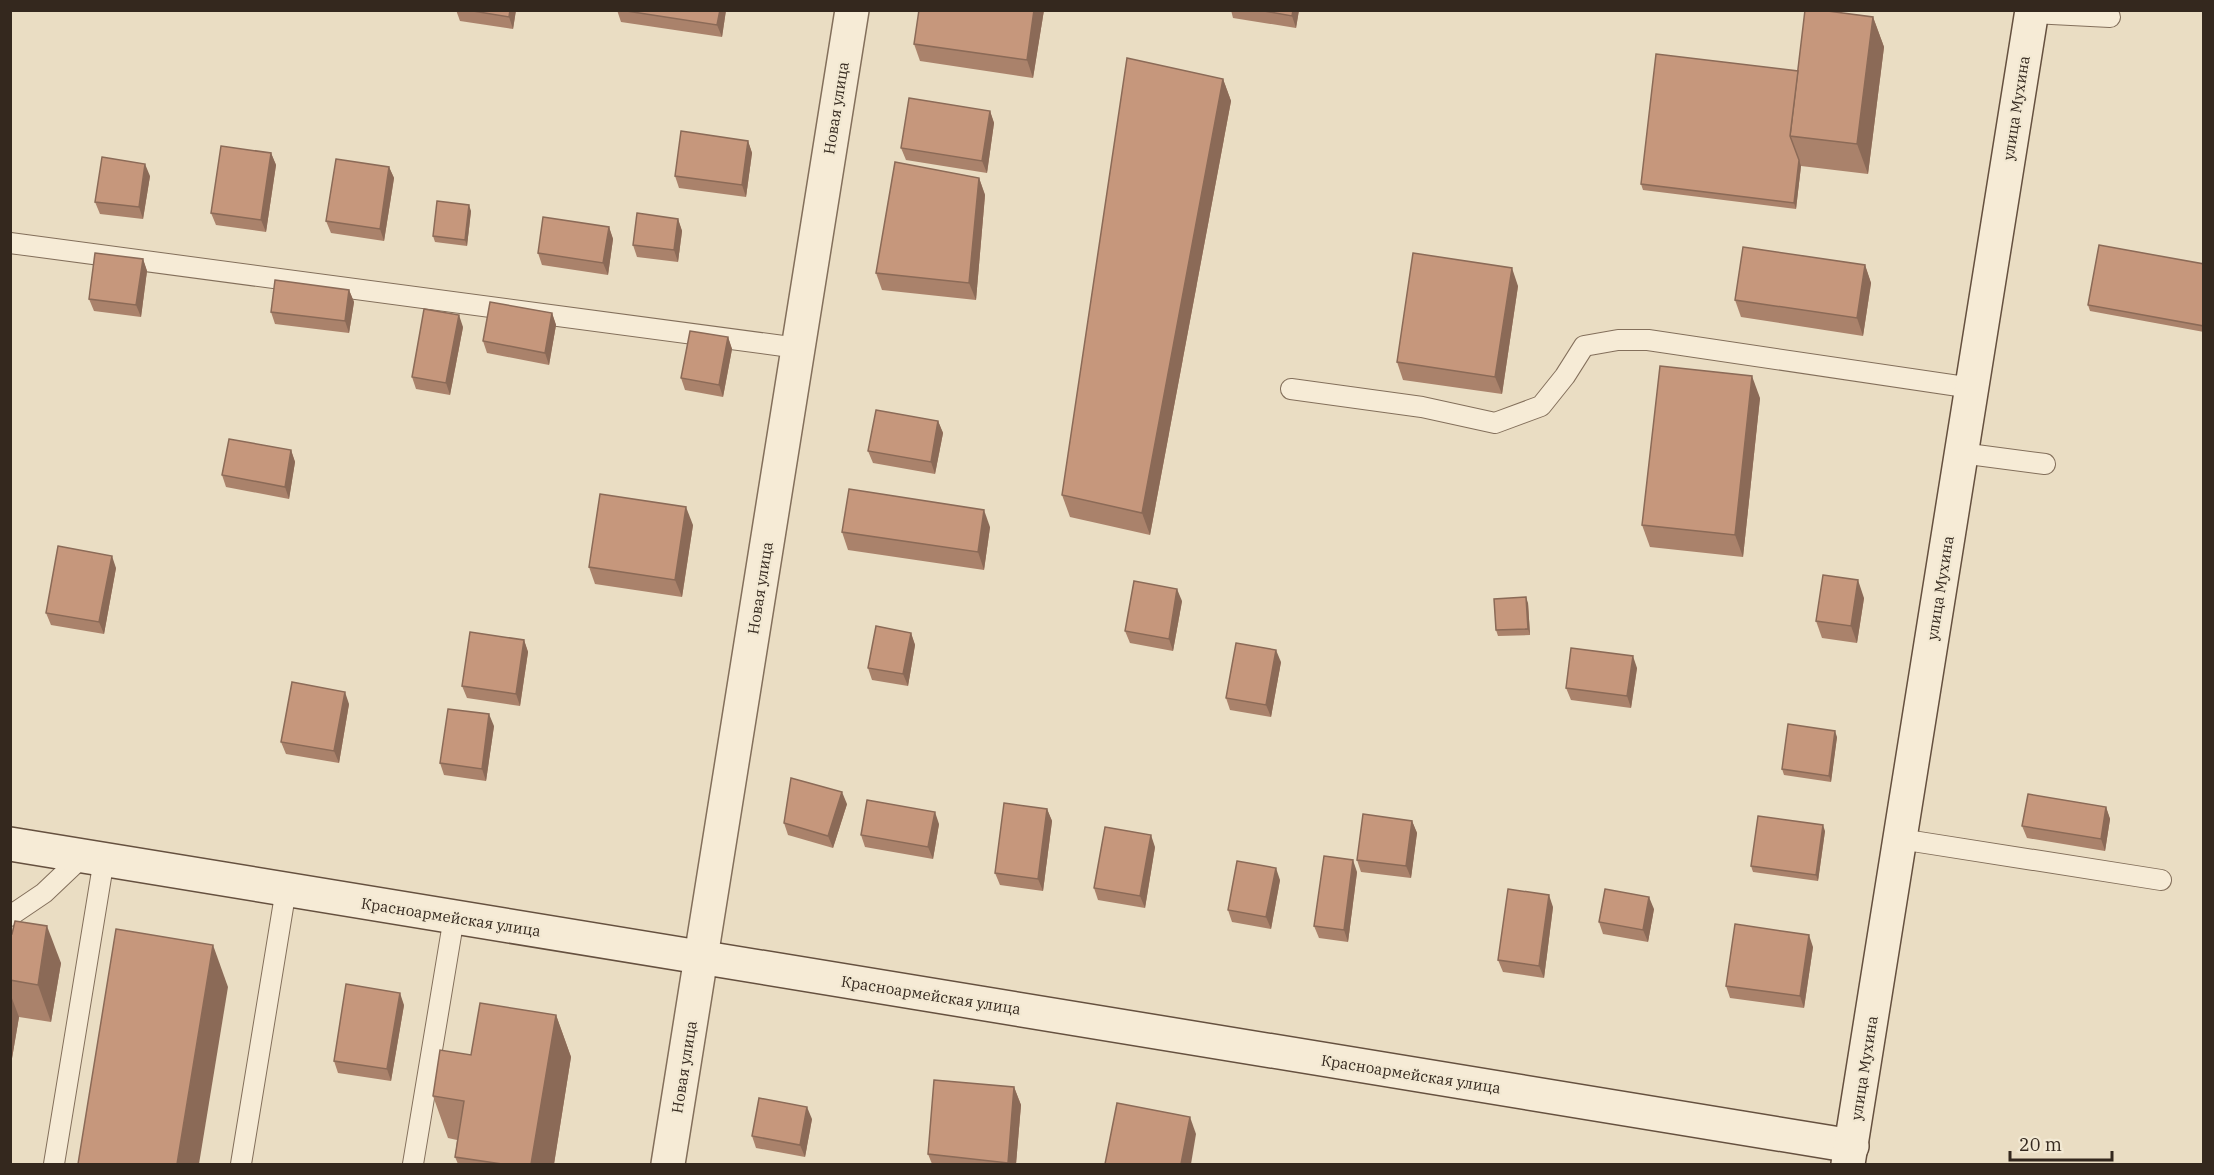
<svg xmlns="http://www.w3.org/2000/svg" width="2214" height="1175" viewBox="0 0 2214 1175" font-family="'IBM Plex Serif',serif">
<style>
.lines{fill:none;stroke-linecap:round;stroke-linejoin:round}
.lane-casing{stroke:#836f5b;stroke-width:22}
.street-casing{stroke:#836f5b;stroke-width:36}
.secondary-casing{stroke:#65503f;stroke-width:36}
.lane{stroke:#f6ebd6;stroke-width:20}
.street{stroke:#f6ebd6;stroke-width:33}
.secondary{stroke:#f6ebd6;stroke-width:33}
.wall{fill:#aa826b}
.shaded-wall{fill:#8b6a57}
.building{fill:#c6977c;stroke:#8b6a57;stroke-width:1.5}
.labels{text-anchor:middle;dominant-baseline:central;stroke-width:4.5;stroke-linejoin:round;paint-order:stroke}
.street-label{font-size:15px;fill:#34281e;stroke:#f2e8d2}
</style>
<rect width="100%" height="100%" fill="#eaddc3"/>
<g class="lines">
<!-- lane casing -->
<g class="lane-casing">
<g id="lane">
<polyline points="2031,13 2110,17"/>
<polyline points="10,243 798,348"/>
<polyline points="1291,389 1422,407 1495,423 1541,406 1565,376 1584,346 1618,340 1648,340 1972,388"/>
<polyline points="1961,453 2045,464"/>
<polyline points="1900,839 2161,880"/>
<polyline points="10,916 44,893 83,856"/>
<polyline points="54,1164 104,859"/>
<polyline points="241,1164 286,889"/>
<polyline points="413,1164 454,917"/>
</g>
</g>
<!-- street casing -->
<g class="street-casing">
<polyline id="street" points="668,1164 852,10"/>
</g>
<!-- secondary casing -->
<g class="secondary-casing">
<g id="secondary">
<polyline points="10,844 1852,1146"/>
<polyline points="1848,1164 2032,10"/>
</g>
</g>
<!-- lane -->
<use href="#lane" class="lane"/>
<!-- street -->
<use href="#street" class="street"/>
<!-- secondary -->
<use href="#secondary" class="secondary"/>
</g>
<!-- wall -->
<g class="wall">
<polygon points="456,10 516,10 513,29 460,21"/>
<polygon points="617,10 726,10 722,37 621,22"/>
<polygon points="1044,10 1033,78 920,61 914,44"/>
<polygon points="1231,10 1299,10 1296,28 1233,18"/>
<polygon points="1873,17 1884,47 1868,174 1801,166 1796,209 1643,190 1641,184"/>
<polygon points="1223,79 1231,101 1150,535 1070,517 1062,495"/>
<polygon points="990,111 994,123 987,173 906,160 901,148"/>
<polygon points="748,141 752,153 746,197 679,188 675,176"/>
<polygon points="271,153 276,165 266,232 216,225 211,213"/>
<polygon points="389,167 394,178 384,241 331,233 326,221"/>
<polygon points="150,176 143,219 100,214 95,202"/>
<polygon points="979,178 985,195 976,300 882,290 876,273"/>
<polygon points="471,211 467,246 435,242 433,236"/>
<polygon points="678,219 682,231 678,262 637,257 633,245"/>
<polygon points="609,227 613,239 608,275 542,265 538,253"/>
<polygon points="143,259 147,271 141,317 94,311 89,299"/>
<polygon points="2204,264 2204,332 2090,311 2088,305"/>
<polygon points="1865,265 1871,283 1863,336 1741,317 1735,300"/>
<polygon points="1518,286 1502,394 1403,380 1397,362"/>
<polygon points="349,290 354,302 349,333 275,324 271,312"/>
<polygon points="552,313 556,325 549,365 487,353 483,341"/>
<polygon points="463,327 450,395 416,389 412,377"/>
<polygon points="728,337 732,349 723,397 685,390 681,378"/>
<polygon points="1760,398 1743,557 1650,547 1642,525"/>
<polygon points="938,421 943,433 935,474 873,463 868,451"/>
<polygon points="291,450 295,462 289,499 226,487 222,475"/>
<polygon points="693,525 682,597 595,584 589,567"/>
<polygon points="990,527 984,570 848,550 842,532"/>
<polygon points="116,568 104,634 51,625 46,613"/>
<polygon points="1864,598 1857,643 1822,638 1816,621"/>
<polygon points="1182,601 1173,651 1130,643 1125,631"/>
<polygon points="1528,603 1530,635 1498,636 1496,630"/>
<polygon points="911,633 915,645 908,686 872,680 868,668"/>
<polygon points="524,640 528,652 520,706 467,698 462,686"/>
<polygon points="1281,662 1271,717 1230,710 1226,698"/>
<polygon points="1637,668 1631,708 1571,700 1566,688"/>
<polygon points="349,704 339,763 286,754 281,742"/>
<polygon points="494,726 486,781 444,775 440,763"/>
<polygon points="1837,737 1831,782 1784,775 1782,769"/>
<polygon points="847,804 833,848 788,835 784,823"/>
<polygon points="2106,807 2110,819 2105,851 2027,838 2022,826"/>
<polygon points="1047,809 1052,821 1043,891 1000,885 995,873"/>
<polygon points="1412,821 1417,833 1411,878 1361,872 1357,860"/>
<polygon points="939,824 933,859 865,847 861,835"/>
<polygon points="1825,831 1818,881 1753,872 1751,866"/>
<polygon points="1155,847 1145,908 1098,900 1094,888"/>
<polygon points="1357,872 1348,942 1319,938 1314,926"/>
<polygon points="1280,880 1271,929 1232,922 1228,910"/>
<polygon points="1553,907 1544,978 1503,972 1498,960"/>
<polygon points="1654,909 1648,942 1603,934 1599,922"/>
<polygon points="10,934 61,963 51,1022 19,1017 10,1070"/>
<polygon points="1813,947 1804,1008 1730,998 1726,986"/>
<polygon points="404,1005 391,1081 338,1073 334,1061"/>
<polygon points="556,1015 571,1057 554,1164 458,1164 455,1157 457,1140 448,1138 433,1096 471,1055"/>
<polygon points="1014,1087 1021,1105 1016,1164 932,1164 928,1154"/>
<polygon points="812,1119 805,1157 756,1148 752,1136"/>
</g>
<!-- shaded-wall -->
<g class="shaded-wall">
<polygon points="510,10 516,10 513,29 509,17"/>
<polygon points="720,10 726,10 722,37 717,25"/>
<polygon points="1034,10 1044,10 1033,78 1027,60"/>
<polygon points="1293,10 1299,10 1296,28 1292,16"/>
<polygon points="1873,17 1884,47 1868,174 1857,144"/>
<polygon points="1223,79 1231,101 1150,535 1142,513"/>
<polygon points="990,111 994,123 987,173 982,161"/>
<polygon points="748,141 752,153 746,197 742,185"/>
<polygon points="271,153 276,165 266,232 261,220"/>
<polygon points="1799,160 1801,166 1796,209 1794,203"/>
<polygon points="145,164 150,176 143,219 139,207"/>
<polygon points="389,167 394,178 384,241 380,229"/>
<polygon points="979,178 985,195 976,300 969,283"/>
<polygon points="469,205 471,211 467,246 465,240"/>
<polygon points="678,219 682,231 678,262 674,250"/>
<polygon points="609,227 613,239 608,275 603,263"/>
<polygon points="143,259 147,271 141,317 136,305"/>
<polygon points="1865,265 1871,283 1863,336 1857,318"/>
<polygon points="1512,268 1518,286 1502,394 1495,377"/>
<polygon points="349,290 354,302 349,333 345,321"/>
<polygon points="552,313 556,325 549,365 545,353"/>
<polygon points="459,315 463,327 450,395 446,383"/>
<polygon points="728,337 732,349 723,397 719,385"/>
<polygon points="1752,376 1760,398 1743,557 1735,535"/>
<polygon points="938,421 943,433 935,474 931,462"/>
<polygon points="291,450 295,462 289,499 285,487"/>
<polygon points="686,507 693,525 682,597 675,580"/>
<polygon points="984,510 990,527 984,570 978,552"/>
<polygon points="112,556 116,568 104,634 99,622"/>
<polygon points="1858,580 1864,598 1857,643 1851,626"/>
<polygon points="1177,589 1182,601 1173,651 1169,639"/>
<polygon points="1526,597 1528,603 1530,635 1528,629"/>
<polygon points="911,633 915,645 908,686 903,674"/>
<polygon points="524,640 528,652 520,706 516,694"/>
<polygon points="1276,650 1281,662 1271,717 1266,705"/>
<polygon points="1633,656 1637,668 1631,708 1627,696"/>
<polygon points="345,692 349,704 339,763 334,751"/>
<polygon points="489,714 494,726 486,781 482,769"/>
<polygon points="1835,731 1837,737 1831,782 1829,776"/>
<polygon points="842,792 847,804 833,848 828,836"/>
<polygon points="2106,807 2110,819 2105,851 2101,839"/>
<polygon points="1047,809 1052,821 1043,891 1038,879"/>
<polygon points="935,812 939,824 933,859 928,847"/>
<polygon points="1412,821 1417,833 1411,878 1406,866"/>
<polygon points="1823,825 1825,831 1818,881 1816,875"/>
<polygon points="1151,835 1155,847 1145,908 1140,896"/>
<polygon points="1353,860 1357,872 1348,942 1344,930"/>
<polygon points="1276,868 1280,880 1271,929 1266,917"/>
<polygon points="1549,895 1553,907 1544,978 1539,966"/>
<polygon points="1649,897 1654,909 1648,942 1643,930"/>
<polygon points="47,926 61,963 51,1022 38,985"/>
<polygon points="1809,935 1813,947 1804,1008 1800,996"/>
<polygon points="213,945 228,987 199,1164 177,1164"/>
<polygon points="10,993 19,1017 10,1070"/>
<polygon points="400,993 404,1005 391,1081 387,1069"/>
<polygon points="556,1015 571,1057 554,1164 531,1164"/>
<polygon points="1014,1087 1021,1105 1016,1164 1008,1164"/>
<polygon points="807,1107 812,1119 805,1157 800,1145"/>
<polygon points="1190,1117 1196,1134 1191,1164 1181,1164"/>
</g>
<!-- building -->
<g class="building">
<polygon points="467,10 510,10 509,17"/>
<polygon points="620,10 720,10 717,25"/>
<polygon points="919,10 1034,10 1027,60 914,44"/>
<polygon points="1259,10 1293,10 1292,16"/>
<polygon points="1805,10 1820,10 1873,17 1857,144 1790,136"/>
<polygon points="1656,54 1798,71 1790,136 1799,160 1794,203 1641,184"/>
<polygon points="1127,58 1223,79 1142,513 1062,495"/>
<polygon points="909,98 990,111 982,161 901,148"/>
<polygon points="681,131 748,141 742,185 675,176"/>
<polygon points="221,146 271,153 261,220 211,213"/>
<polygon points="102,157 145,164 139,207 95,202"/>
<polygon points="336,159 389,167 380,229 326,221"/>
<polygon points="895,162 979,178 969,283 876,273"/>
<polygon points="437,201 469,205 465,240 433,236"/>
<polygon points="637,213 678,219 674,250 633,245"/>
<polygon points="543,217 609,227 603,263 538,253"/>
<polygon points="2099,245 2204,264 2204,326 2088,305"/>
<polygon points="1743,247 1865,265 1857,318 1735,300"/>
<polygon points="95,253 143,259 136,305 89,299"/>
<polygon points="1413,253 1512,268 1495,377 1397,362"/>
<polygon points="275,280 349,290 345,321 271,312"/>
<polygon points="490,302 552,313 545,353 483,341"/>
<polygon points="424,309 459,315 446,383 412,377"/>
<polygon points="690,331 728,337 719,385 681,378"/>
<polygon points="1660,366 1752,376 1735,535 1642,525"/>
<polygon points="876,410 938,421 931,462 868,451"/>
<polygon points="229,439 291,450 285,487 222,475"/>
<polygon points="849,489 984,510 978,552 842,532"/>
<polygon points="600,494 686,507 675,580 589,567"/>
<polygon points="58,546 112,556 99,622 46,613"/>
<polygon points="1823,575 1858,580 1851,626 1816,621"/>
<polygon points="1134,581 1177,589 1169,639 1125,631"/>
<polygon points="1526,597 1528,629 1496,630 1494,599"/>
<polygon points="876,626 911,633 903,674 868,668"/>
<polygon points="470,632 524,640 516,694 462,686"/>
<polygon points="1236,643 1276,650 1266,705 1226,698"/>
<polygon points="1571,648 1633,656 1627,696 1566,688"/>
<polygon points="292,682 345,692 334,751 281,742"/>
<polygon points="448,709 489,714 482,769 440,763"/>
<polygon points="1788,724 1835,731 1829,776 1782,769"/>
<polygon points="791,778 842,792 828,836 784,823"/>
<polygon points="2028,794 2106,807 2101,839 2022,826"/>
<polygon points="867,800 935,812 928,847 861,835"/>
<polygon points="1004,803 1047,809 1038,879 995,873"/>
<polygon points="1363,814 1412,821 1406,866 1357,860"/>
<polygon points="1758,816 1823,825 1816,875 1751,866"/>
<polygon points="1105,827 1151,835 1140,896 1094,888"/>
<polygon points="1324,856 1353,860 1344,930 1314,926"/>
<polygon points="1237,861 1276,868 1266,917 1228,910"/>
<polygon points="1508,889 1549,895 1539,966 1498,960"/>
<polygon points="1605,889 1649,897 1643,930 1599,922"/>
<polygon points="15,921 47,926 38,985 10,980 10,934 12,934"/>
<polygon points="1735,924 1809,935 1800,996 1726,986"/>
<polygon points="116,929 213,945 177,1164 78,1164"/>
<polygon points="346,984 400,993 387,1069 334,1061"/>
<polygon points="480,1003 556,1015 531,1164 502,1164 455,1157 464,1101 433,1096 440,1050 471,1055"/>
<polygon points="934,1080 1014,1087 1008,1163 928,1154"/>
<polygon points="759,1098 807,1107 800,1145 752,1136"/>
<polygon points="1117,1103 1190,1117 1181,1164 1105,1164"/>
</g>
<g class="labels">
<!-- street labels -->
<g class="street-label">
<text transform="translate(836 108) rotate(-81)">Новая улица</text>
<text transform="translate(2016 108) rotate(-81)">улица Мухина</text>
<text transform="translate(760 588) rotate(-81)">Новая улица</text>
<text transform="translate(1940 588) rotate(-81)">улица Мухина</text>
<text transform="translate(451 917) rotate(9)">Красноармейская улица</text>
<text transform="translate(931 995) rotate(9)">Красноармейская улица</text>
<text transform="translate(684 1067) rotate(-81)">Новая улица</text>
<text transform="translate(1864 1068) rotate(-81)">улица Мухина</text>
<text transform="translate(1411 1074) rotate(9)">Красноармейская улица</text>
</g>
</g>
<!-- border -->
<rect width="2214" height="1175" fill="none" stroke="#34281e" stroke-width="24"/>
<!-- scale -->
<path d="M2010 1151v9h102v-9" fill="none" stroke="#34281e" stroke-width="3"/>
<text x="2019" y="1151" font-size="18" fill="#34281e" stroke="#f2e8d2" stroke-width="4.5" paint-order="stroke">20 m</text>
</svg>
